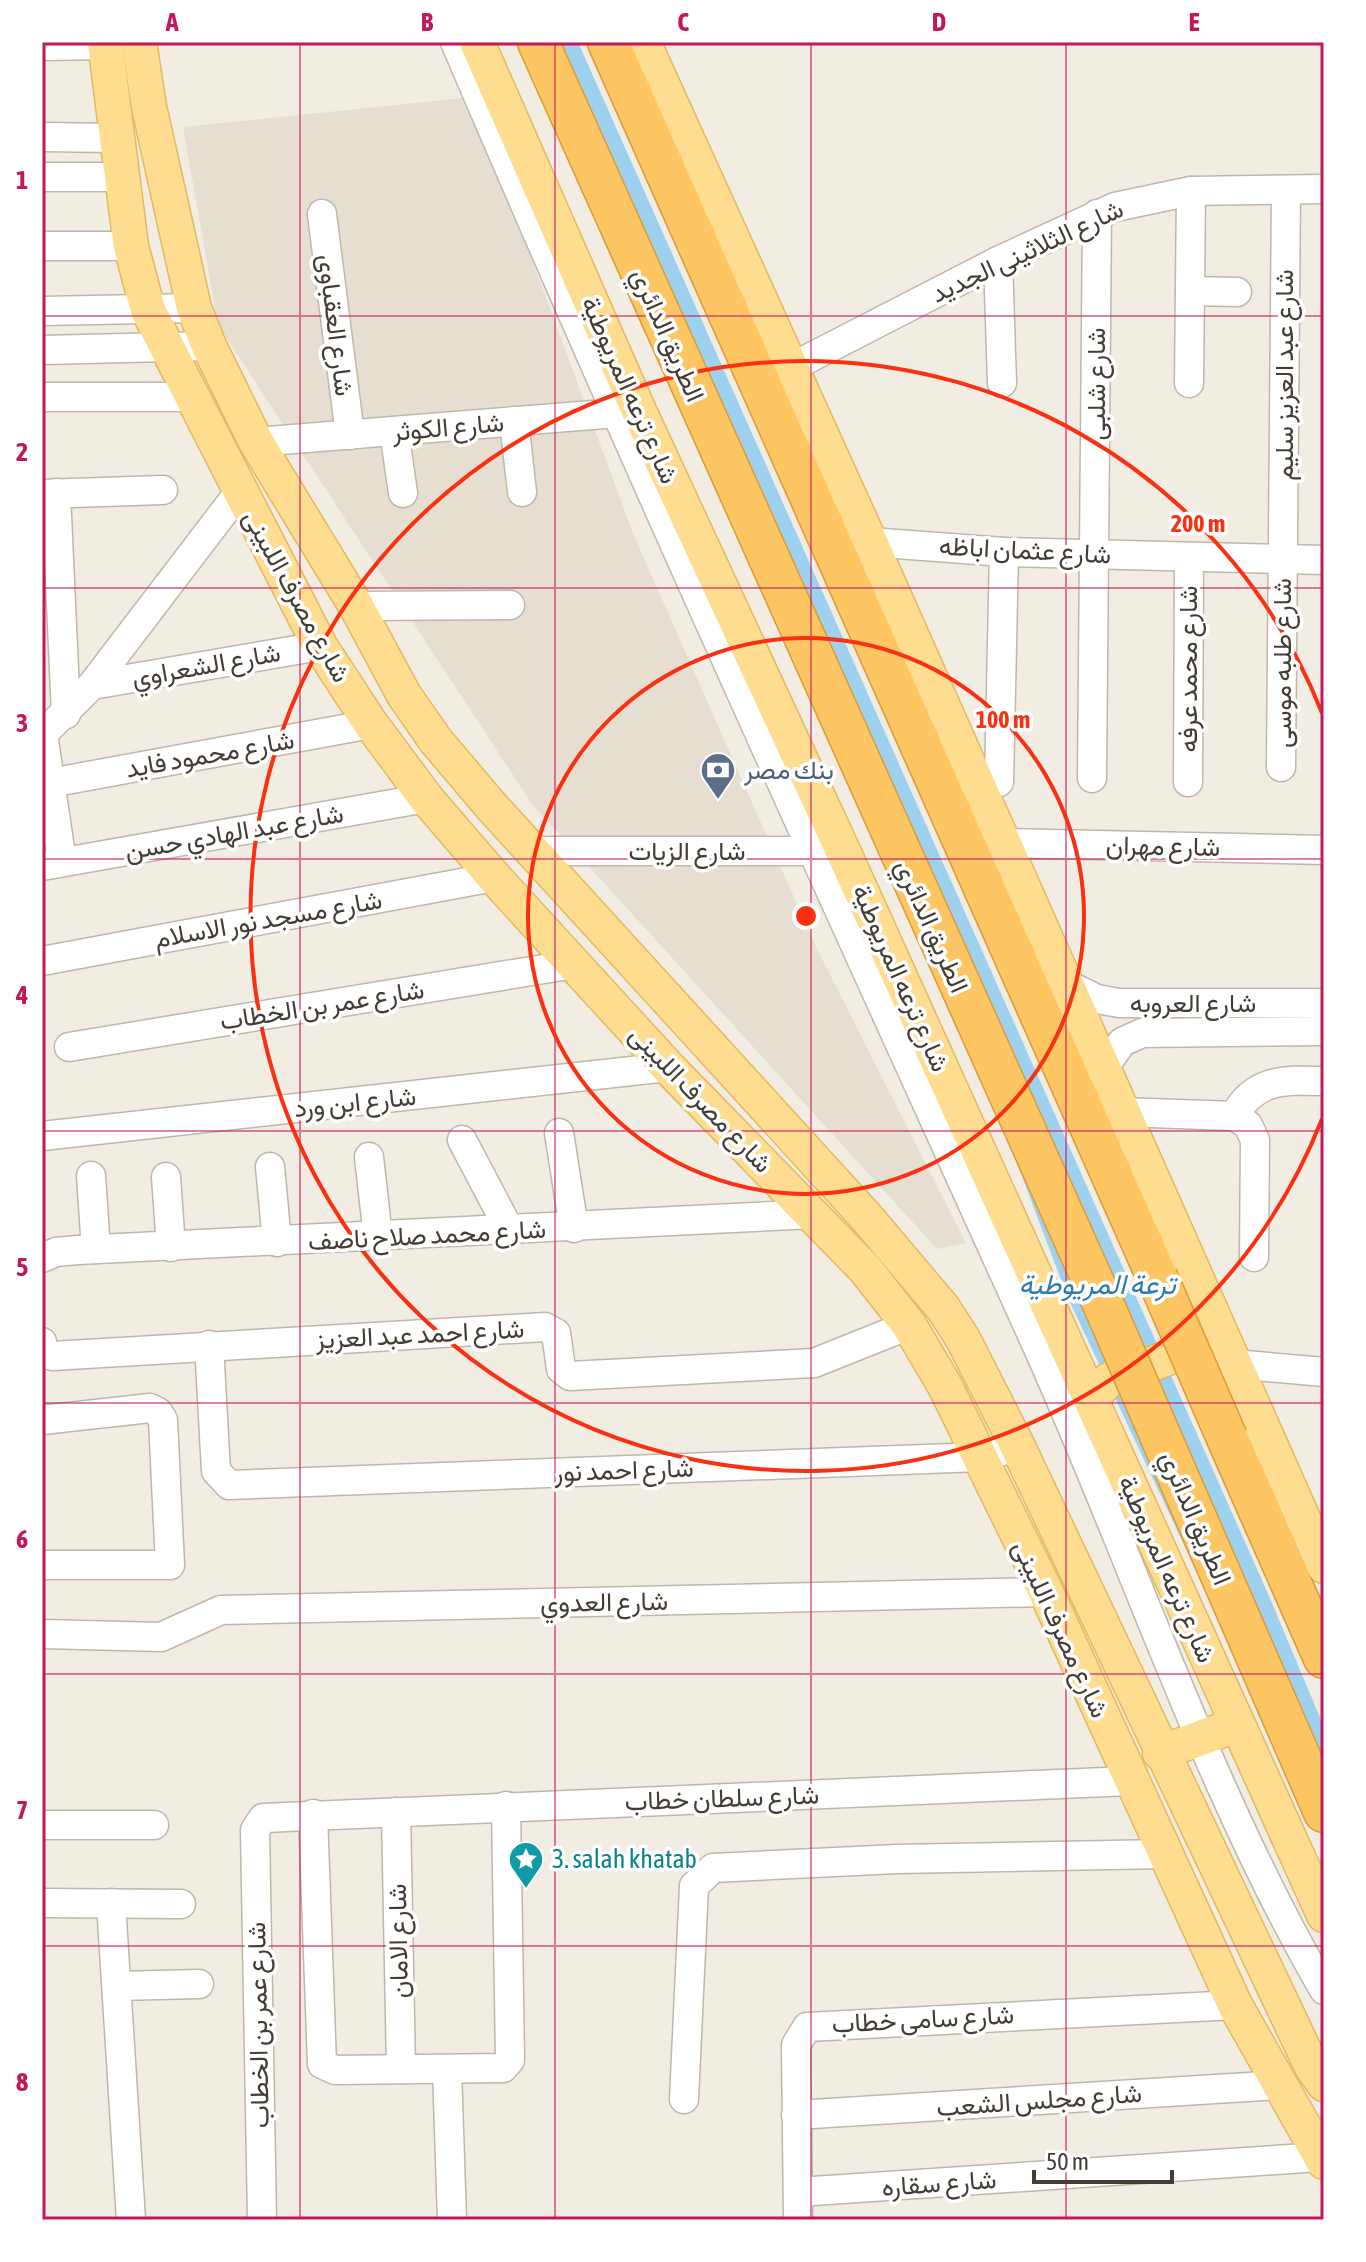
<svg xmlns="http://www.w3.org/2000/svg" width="1366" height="2262" viewBox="0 0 1366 2262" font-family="'Asap Condensed',Vazirmatn,sans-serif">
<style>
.residential{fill:#e6dfd1}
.water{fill:#9ed0ef}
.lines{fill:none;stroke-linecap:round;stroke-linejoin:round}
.minor-casing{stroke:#c0b7a9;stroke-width:31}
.major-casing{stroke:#e3b960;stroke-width:37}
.highway-casing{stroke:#dc9a32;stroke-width:43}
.minor{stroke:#fff;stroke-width:28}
.major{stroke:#fedc90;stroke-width:34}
.highway{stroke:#fdc662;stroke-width:40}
.highway-bridge-casing{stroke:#dc9a32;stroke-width:43;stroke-linecap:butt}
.highway-bridge{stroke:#fdc662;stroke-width:40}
.grid{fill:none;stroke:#c2185b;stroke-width:2;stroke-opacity:0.55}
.ring{fill:none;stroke:#f93012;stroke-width:4}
.labels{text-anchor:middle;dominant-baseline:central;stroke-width:7;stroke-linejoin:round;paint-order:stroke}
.street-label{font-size:26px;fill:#433d34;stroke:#fff}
.service-label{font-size:26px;fill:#4e5e75;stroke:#fff;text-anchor:start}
.culture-label{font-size:26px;fill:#0d838f;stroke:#fff;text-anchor:start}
.water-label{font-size:28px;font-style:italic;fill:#2e7bae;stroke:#fff}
.centre{fill:#f93012;stroke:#fff;stroke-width:4}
.ring-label{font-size:24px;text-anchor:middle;font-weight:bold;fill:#f93012;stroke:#fff;stroke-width:7;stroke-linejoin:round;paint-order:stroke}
.neatline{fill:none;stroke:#c2185b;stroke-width:3}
.grid-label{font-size:26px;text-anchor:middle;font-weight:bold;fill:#c2185b}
</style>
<rect width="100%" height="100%" fill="#f2ede3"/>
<!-- residential -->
<polygon class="residential" points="472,97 634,536 817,949 966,1243 937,1249 532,804 218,325 183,127"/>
<!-- water -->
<polygon class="water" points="526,42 578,42 1269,1596 1324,1727 1324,1833 1304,1800 1068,1298 995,1105"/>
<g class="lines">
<!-- minor casing -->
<g class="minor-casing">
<g id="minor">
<path d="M455,42c185,434 382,863 577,1293 99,217 172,448 292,655"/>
<polyline points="42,46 105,45"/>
<polyline points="42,137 115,138"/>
<polyline points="42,177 121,177"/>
<polyline points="322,214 350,435"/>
<polyline points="42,246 131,246"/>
<polyline points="998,261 1002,383"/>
<polyline points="1190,291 1237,292"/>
<polyline points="42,311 194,308"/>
<polyline points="42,350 209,346"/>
<polyline points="792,367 998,261 1115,207 1191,191 1324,189"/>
<polyline points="1189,383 1191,191"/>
<polyline points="42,397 190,397"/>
<polyline points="514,421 522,492"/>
<polyline points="394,431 403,493"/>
<polyline points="256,442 630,412"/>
<polyline points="56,493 66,714"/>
<polyline points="42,494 163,490"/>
<polyline points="870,542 1004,552 1324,560"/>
<polyline points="356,606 510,605"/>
<polyline points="92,685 320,646"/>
<polyline points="43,734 62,862"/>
<polyline points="42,735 92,685 240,491"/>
<polyline points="1281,767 1286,190"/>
<polyline points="1092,778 1097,214"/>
<polyline points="999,782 1004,552"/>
<polyline points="1188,782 1189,557"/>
<polyline points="50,783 371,724"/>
<polyline points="1002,843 1324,850"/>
<polyline points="532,851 827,851"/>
<polyline points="42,866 426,798"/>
<polyline points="42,961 494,877"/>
<polyline points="1066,984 1097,999 1119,1003 1324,1003"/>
<polyline points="69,1047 574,964"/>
<polyline points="1103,1069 1122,1042 1142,1033 1324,1031"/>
<polyline points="1123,1112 1234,1116 1248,1125 1255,1140 1254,1257"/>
<path d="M1234,1116c21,-38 51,-36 90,-35"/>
<polyline points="559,1133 574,1228"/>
<polyline points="42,1136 668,1067"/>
<polyline points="462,1140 510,1231"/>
<polyline points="369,1157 378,1237"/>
<polyline points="270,1167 277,1242"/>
<polyline points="91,1176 96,1249"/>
<polyline points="166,1177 171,1247"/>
<polyline points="42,1258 56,1252 78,1250 814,1214"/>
<polyline points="42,1342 44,1353 52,1356 545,1327 556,1333 561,1369 570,1376 814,1363 909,1325"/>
<polyline points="209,1345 216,1471 229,1485 980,1457 1018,1447"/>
<polyline points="1234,1364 1324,1372"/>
<polyline points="42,1420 150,1408 158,1412 163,1420 170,1565 42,1565"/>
<polyline points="42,1634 161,1637 221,1610 1046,1592"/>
<polyline points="396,1812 401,2069"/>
<polyline points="313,1814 322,2064 335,2070 503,2068 510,2060 506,1806"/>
<polyline points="42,1825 154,1825"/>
<polyline points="42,1903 181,1904"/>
<polyline points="111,1903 131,2220"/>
<polyline points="117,1986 199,1984"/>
<polyline points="447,2069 452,2220"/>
<polyline points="684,2099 694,1886 713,1868 897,1859 1164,1854"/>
<polyline points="796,2115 1281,2085"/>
<polyline points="798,2192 1320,2157"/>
<polyline points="262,2220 255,1830 263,1818 1130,1781"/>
<polyline points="798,2220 796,2045 807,2027 1235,2005"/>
</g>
</g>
<!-- major casing -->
<g class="major-casing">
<g id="major">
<polyline points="105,42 131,246 148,310 320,646 371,724 426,798 494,877 668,1067 865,1269 909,1325 945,1386 1046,1592 1235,2005 1324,2162"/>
<polyline points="139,42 149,107 194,308 209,346 256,442 356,606 404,695 436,741 492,807 867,1218 943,1308 963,1339 1018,1447 1312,2067 1324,2084"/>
<polyline points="477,42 639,411 843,851 1324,1915"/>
<polyline points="643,42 870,542 1324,1566"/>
<polyline points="1091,1398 1109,1380 1213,1341"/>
<polyline points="1160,1753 1236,1725"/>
</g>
</g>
<!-- highway casing -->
<g class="highway-casing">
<g id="highway">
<polyline points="538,42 1105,1308"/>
<polyline points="608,42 1157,1277"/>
<polyline points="1227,1438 1324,1658"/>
<polyline points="1170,1458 1324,1812"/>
</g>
</g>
<!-- minor -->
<use href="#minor" class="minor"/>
<!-- major -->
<use href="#major" class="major"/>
<!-- highway -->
<use href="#highway" class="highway"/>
<!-- highway-bridge casing -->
<g class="highway-bridge-casing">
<g id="highway-bridge">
<polyline points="1157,1277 1227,1438"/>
<polyline points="1105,1308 1170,1458"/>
</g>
</g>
<!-- highway-bridge -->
<use href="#highway-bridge" class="highway-bridge"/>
</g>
<!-- grid -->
<path class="grid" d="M300,42v2178M555,42v2178M811,42v2178M1066,42v2178M42,316h1282M42,588h1282M42,859h1282M42,1131h1282M42,1403h1282M42,1674h1282M42,1946h1282"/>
<!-- distance rings -->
<g class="ring">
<circle cx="806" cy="916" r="278"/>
<path d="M1322 1119A555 555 0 1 1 1322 713"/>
</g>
<!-- icons -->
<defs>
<g id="bank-pin" transform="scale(1.8)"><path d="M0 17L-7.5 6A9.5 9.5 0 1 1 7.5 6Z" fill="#5c6f8a" stroke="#fff"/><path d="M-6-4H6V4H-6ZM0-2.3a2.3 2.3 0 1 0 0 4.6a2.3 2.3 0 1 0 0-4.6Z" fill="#fff"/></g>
<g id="sight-pin" transform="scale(1.8)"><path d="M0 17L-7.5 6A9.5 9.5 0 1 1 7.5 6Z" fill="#0f9aa8" stroke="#fff"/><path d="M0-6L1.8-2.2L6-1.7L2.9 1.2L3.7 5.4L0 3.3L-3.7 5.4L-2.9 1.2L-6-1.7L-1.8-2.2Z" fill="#fff"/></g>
</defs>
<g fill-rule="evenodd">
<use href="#bank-pin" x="718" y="770"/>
<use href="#sight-pin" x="526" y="1859"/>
</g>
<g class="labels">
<!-- street labels -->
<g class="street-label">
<text transform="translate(1027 251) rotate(-25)">شارع الثلاثينى الجديد</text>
<text transform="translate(336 325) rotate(83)">شارع العقباوى</text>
<text transform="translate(668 335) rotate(66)">الطريق الدائري</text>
<text transform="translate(1284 375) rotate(-90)">شارع عبد العزيز سليم</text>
<text transform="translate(1096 384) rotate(-90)">شارع شلبى</text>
<text transform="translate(630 390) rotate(66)">شارع ترعه المريوطية</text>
<text transform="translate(448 427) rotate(-5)">شارع الكوثر</text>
<text transform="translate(1025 550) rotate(3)">شارع عثمان اباظه</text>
<text transform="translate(297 596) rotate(61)">شارع مصرف اللبينى</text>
<text transform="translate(1282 663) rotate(-90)">شارع طلبه موسى</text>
<text transform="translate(206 665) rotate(-10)">شارع الشعراوي</text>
<text transform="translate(1188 669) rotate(-90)">شارع محمد عرفه</text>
<text transform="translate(210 754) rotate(-10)">شارع محمود فايد</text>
<text transform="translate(234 832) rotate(-10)">شارع عبد الهادي حسن</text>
<text transform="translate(1163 846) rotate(1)">شارع مهران</text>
<text x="687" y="851">شارع الزيات</text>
<text transform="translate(268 919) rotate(-10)">شارع مسجد نور الاسلام</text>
<text transform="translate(932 926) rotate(66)">الطريق الدائري</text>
<text transform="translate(901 978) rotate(66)">شارع ترعه المريوطية</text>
<text x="1193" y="1003">شارع العروبه</text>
<text transform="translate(322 1005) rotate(-9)">شارع عمر بن الخطاب</text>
<text transform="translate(701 1099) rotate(46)">شارع مصرف اللبينى</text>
<text transform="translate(355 1102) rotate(-6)">شارع ابن ورد</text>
<text transform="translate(427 1235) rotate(-3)">شارع محمد صلاح ناصف</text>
<text transform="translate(420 1334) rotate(-3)">شارع احمد عبد العزيز</text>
<text transform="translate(624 1470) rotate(-2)">شارع احمد نور</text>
<text transform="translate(1196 1518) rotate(67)">الطريق الدائري</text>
<text transform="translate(1167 1569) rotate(66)">شارع ترعه المريوطية</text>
<text transform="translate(604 1602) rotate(-1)">شارع العدوي</text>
<text transform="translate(1061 1629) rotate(65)">شارع مصرف اللبينى</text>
<text transform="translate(722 1798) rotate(-2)">شارع سلطان خطاب</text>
<text transform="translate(398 1941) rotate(-91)">شارع الامان</text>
<text transform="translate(923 2019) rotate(-3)">شارع سامى خطاب</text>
<text transform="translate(258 2025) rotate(-91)">شارع عمر بن الخطاب</text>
<text transform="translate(1039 2100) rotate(-4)">شارع مجلس الشعب</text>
<text transform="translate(939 2183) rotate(-4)">شارع سقاره</text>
</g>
<!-- service labels -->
<g class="service-label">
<text x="744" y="770">بنك مصر</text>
</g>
<!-- culture labels -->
<g class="culture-label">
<text x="552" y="1859">3. salah khatab</text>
</g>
<!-- water labels -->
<g class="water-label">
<text x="1097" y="1284">ترعة المريوطية</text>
</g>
</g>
<circle cx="806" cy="916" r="12" class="centre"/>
<g class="ring-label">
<text x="1198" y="532">200 m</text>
<text x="1003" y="728">100 m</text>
</g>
<!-- border -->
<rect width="1366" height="2262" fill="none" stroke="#ffffff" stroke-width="88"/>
<!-- scale -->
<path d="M1034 2170v12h138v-12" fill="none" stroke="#433d34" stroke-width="4"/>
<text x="1046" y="2170" font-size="24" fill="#433d34" stroke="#ffffff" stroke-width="6" paint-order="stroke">50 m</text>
<rect x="44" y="44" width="1278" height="2174" class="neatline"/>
<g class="grid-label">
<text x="172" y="31">A</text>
<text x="427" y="31">B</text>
<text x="683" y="31">C</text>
<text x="939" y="31">D</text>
<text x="1194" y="31">E</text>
<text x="22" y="189">1</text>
<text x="22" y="461">2</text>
<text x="22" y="732">3</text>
<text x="22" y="1004">4</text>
<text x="22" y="1276">5</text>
<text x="22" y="1548">6</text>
<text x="22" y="1819">7</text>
<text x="22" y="2091">8</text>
</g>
</svg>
